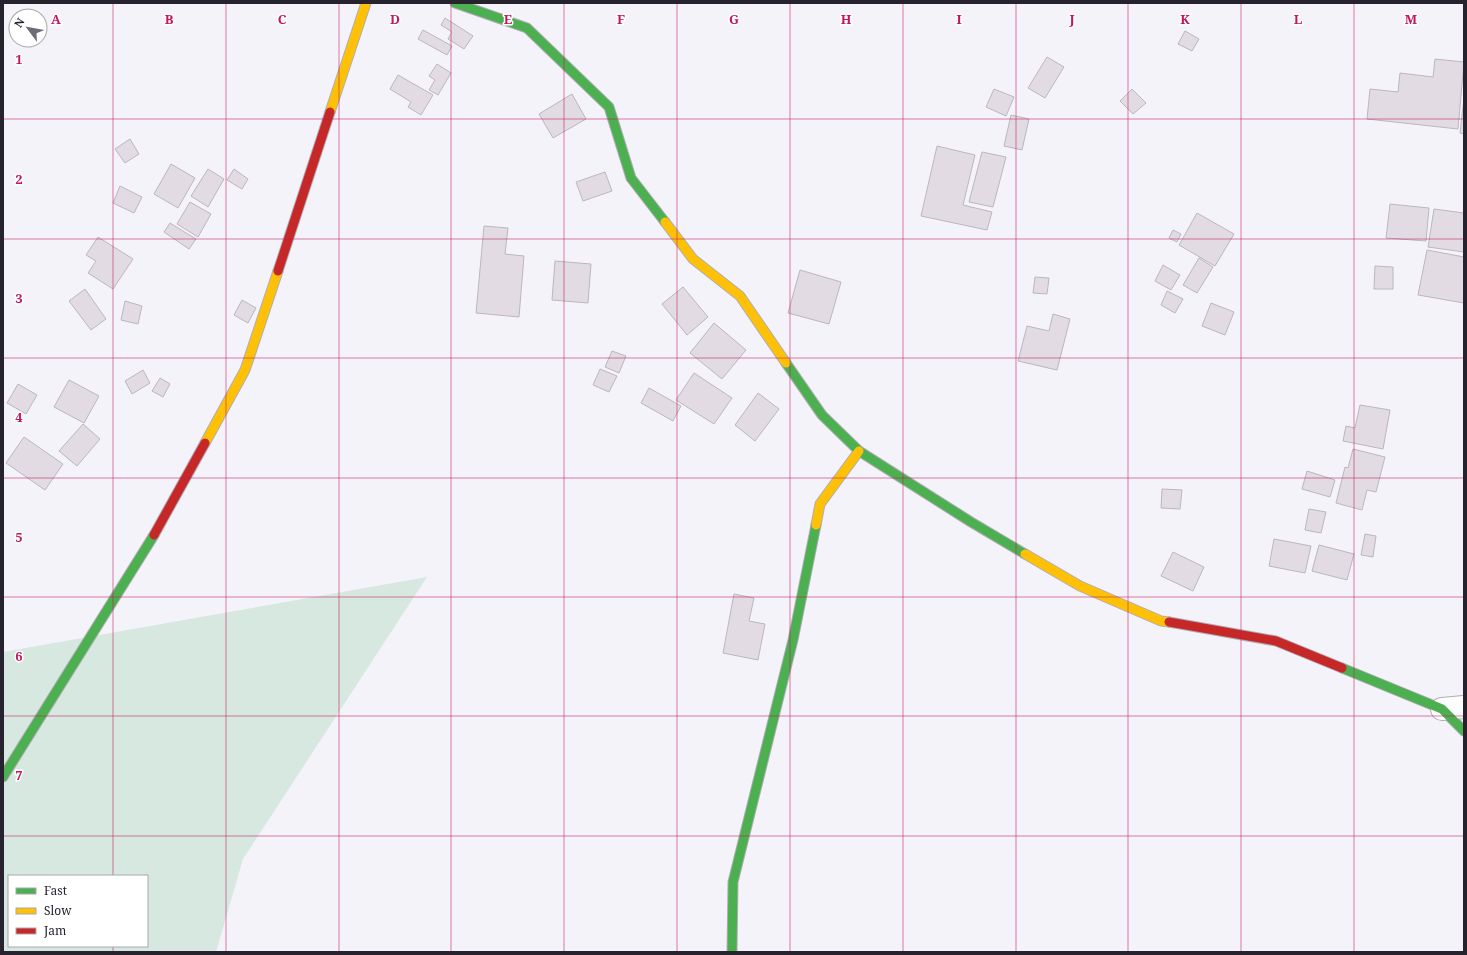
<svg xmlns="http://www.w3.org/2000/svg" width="1467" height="955" viewBox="0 0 1467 955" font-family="'Noto Serif',serif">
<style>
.green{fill:#d7e8e0;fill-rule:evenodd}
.building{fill:#e2dbe3;stroke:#bcb6bd}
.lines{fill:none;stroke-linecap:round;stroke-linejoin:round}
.street-casing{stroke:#b0adb6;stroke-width:24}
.fast-casing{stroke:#b0adb6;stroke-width:11}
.slow-casing{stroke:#b0adb6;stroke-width:11}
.jam-casing{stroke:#b0adb6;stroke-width:11}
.street{stroke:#fefdfe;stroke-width:22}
.fast{stroke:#4caf50;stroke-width:9}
.slow{stroke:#ffc107;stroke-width:9}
.jam{stroke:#c62828;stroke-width:9}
.grid{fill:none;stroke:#c2185b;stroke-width:1;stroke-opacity:0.55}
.grid-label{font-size:13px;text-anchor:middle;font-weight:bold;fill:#c2185b;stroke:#fff;stroke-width:3;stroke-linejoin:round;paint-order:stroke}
</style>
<rect width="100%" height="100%" fill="#f5f3fa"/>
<!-- green -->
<path class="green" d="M427,577l-184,282 -27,93h-213v-300zM9,876h138v70h-138z"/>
<!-- building -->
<g class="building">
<polygon points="445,18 473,36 464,49 448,39 452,32 441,25"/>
<polygon points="423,30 452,46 447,55 418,39"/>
<polygon points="1185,31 1199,39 1192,51 1178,44"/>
<polygon points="1047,57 1064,67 1045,98 1028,88"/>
<polygon points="1435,59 1464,62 1458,129 1367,119 1370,89 1398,92 1400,73 1433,77"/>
<polygon points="437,64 451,73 438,95 429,90 435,80 429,76"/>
<polygon points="398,75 433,95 421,115 408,107 411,102 390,89"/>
<polygon points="994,89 1014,97 1006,116 986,107"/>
<polygon points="1132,89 1146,103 1133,114 1120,101"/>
<polygon points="572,94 586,119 553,138 539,114"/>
<polygon points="1464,98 1464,134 1460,133"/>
<polygon points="1011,115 1029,119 1022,150 1004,146"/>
<polygon points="130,139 139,154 125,163 115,149"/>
<polygon points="937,146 975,155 963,205 992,212 987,230 921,216"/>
<polygon points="982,152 1006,157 993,207 969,202"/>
<polygon points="171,164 195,178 178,208 154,194"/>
<polygon points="208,169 224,179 208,207 191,196"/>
<polygon points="234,169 248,179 242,189 227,180"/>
<polygon points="605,172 612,191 583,201 576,182"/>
<polygon points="120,186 142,197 134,213 113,203"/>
<polygon points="190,202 211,214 198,237 177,224"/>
<polygon points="1390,204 1429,208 1426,241 1386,238"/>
<polygon points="1434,209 1464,213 1464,252 1428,247"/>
<polygon points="1197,213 1234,234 1215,266 1179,245"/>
<polygon points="170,223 196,239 189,249 164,232"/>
<polygon points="484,226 508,228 505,254 524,256 519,317 476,313"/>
<polygon points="1173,230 1181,234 1177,242 1169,238"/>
<polygon points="98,237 133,259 113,289 88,273 96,261 86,255"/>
<polygon points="1427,250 1464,257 1464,303 1418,295"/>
<polygon points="1199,258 1213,267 1197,293 1183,285"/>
<polygon points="555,261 591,264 588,303 552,300"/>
<polygon points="1163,265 1180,275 1171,290 1155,281"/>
<polygon points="1375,266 1393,267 1393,289 1374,289"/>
<polygon points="800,270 841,282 829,324 788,313"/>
<polygon points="1035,277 1049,278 1047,294 1033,293"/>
<polygon points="683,287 708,317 687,335 662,304"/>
<polygon points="85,289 106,319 91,330 69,301"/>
<polygon points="1167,291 1183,299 1175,313 1161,305"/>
<polygon points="242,300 256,308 248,323 234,315"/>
<polygon points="125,301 142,306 138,324 121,320"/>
<polygon points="1211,303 1234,312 1225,335 1202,326"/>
<polygon points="1053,314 1070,319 1057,370 1018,361 1027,326 1049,331"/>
<polygon points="714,323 746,350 722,379 690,353"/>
<polygon points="612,351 626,356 619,373 605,367"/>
<polygon points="600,369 617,376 609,392 593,385"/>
<polygon points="143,370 150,383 132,394 125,381"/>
<polygon points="694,373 732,398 714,424 676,400"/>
<polygon points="160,378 170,384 163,397 152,391"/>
<polygon points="69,380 99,396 84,423 54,407"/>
<polygon points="18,384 37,395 26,414 7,403"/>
<polygon points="649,388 681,406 673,421 641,403"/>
<polygon points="758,393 779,409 755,441 735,425"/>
<polygon points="1360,405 1390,410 1383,449 1343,441 1346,426 1355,428"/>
<polygon points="83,424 100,439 77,466 59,451"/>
<polygon points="24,437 63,464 45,490 6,463"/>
<polygon points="1353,449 1385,457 1376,492 1367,490 1362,510 1336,503 1345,467 1348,468"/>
<polygon points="1307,471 1335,480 1330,497 1302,489"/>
<polygon points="1162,489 1182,490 1180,509 1161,508"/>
<polygon points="1309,509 1326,512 1321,533 1305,530"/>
<polygon points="1365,534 1376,536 1373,557 1361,555"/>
<polygon points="1274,539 1311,546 1305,573 1269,566"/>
<polygon points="1319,545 1354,554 1347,580 1312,571"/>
<polygon points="1173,552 1204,567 1193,591 1161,576"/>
<polygon points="734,594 754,598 749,621 765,624 758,660 723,653"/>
</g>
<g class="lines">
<!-- street casing -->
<g class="street-casing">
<polyline id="street" points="1442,709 1464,707"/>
</g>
<!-- fast casing -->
<g class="fast-casing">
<g id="fast">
<polyline points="455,3 527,28 609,107 631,178 665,222"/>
<polyline points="786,363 822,415 859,451 971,522 1025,554"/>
<polyline points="1342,668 1442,709 1464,731"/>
<polyline points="3,777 154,535"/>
<polyline points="732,952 733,882 793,640 816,525"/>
</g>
</g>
<!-- slow casing -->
<g class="slow-casing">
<g id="slow">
<polyline points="330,112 366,3"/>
<polyline points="665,222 693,259 740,296 786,363"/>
<polyline points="205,443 245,370 278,271"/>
<polyline points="816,525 820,504 859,451"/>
<polyline points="1025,554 1080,586 1161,621 1169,622"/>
</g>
</g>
<!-- jam casing -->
<g class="jam-casing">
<g id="jam">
<polyline points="278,271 330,112"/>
<polyline points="154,535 205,443"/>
<polyline points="1169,622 1276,641 1342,668"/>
</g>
</g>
<!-- street -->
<use href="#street" class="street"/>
<!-- fast -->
<use href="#fast" class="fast"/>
<!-- slow -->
<use href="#slow" class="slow"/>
<!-- jam -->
<use href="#jam" class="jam"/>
</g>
<!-- grid -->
<path class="grid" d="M113,3v873M226,3v949M339,3v949M451,3v949M564,3v949M677,3v949M790,3v949M903,3v949M1016,3v949M1128,3v949M1241,3v949M1354,3v949M3,119h1461M3,239h1461M3,358h1461M3,478h1461M3,597h1461M3,716h1461M3,836h1461M113,946v6"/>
<g class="grid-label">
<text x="56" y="24">A</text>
<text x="169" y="24">B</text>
<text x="282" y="24">C</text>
<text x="395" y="24">D</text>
<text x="508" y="24">E</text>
<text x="621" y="24">F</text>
<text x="734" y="24">G</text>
<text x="846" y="24">H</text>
<text x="959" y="24">I</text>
<text x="1072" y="24">J</text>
<text x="1185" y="24">K</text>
<text x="1298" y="24">L</text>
<text x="1411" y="24">M</text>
<text x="19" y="64">1</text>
<text x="19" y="184">2</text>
<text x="19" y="303">3</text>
<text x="19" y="422">4</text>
<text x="19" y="542">5</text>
<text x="19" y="661">6</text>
<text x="19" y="780">7</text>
</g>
<!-- border -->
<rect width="1467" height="955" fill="none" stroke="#26222e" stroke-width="8"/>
<!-- legend -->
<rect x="8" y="875" width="140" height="72" fill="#ffffff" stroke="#a8a7ab"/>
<rect x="16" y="888" width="20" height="6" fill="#4caf50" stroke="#a8a7ab"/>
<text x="44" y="895" font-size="12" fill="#26222e">Fast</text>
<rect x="16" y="908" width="20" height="6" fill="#ffc107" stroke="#a8a7ab"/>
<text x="44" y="915" font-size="12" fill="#26222e">Slow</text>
<rect x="16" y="928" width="20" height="6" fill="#c62828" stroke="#a8a7ab"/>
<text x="44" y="935" font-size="12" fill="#26222e">Jam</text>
<!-- north arrow -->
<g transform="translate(28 28) rotate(302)"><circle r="19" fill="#ffffff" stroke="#a8a7ab"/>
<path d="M0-3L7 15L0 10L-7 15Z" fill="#6e6b75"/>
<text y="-6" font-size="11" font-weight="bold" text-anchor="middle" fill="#26222e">N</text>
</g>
</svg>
